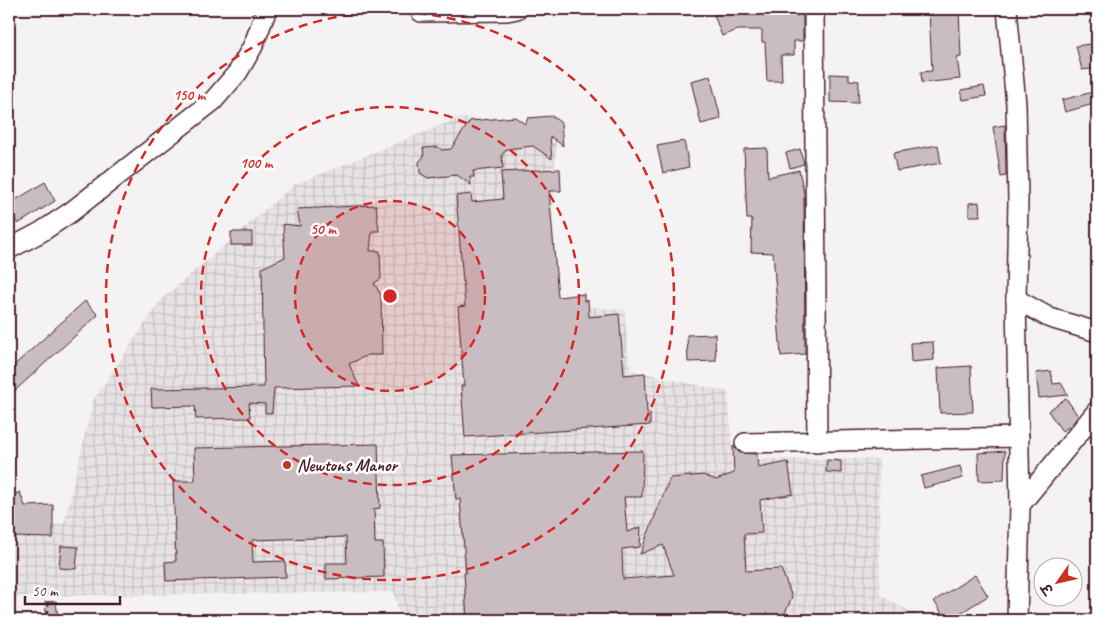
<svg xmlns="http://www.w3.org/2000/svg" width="1106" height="629" viewBox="0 0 1106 629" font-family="Caveat,'Playpen Sans Deva',sans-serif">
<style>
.industrial{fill:url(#industrial-grid)}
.building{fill:#cabdc1;stroke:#4a1f2b}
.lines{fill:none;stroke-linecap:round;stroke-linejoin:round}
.minor-casing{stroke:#4a1f2b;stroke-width:22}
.path{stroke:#4a1f2b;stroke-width:2.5;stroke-dasharray:4 4;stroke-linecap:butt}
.minor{stroke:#fff;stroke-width:19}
.ring{fill:none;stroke:#d62828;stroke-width:2.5;stroke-dasharray:9 6}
.poi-dot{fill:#c8321e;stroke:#fff;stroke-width:2}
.labels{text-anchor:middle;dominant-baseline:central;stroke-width:5;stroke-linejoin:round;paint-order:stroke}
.poi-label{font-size:18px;font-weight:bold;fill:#4a1f2b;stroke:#fff;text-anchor:start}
.centre{fill:#d62828;stroke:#fff;stroke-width:2.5}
.ring-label{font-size:15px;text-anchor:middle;font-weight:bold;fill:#d62828;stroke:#fff;stroke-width:5;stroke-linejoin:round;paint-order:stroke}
</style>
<defs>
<pattern id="industrial-grid" width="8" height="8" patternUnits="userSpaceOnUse" patternTransform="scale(1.25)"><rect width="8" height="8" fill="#e7e2e3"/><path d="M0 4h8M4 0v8" fill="none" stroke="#c8c1c3"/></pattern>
</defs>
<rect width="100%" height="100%" fill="#f4f2f2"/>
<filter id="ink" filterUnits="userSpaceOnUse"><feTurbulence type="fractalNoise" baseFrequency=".02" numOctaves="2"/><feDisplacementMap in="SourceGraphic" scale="10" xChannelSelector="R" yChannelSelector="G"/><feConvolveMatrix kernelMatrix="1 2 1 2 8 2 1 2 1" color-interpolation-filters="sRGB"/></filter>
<g filter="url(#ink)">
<!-- industrial -->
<polygon class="industrial" points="459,118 557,125 552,211 557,304 624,310 630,370 728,392 733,459 879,459 880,595 927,620 400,620 394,592 9,596 9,531 64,524 93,401 161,300 294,185"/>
<!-- building -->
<g class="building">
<polygon points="731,9 733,11 794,11 794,9 803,9 803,41 794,41 794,55 781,55 782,81 767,81 765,42 762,42 762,30 738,30 722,36 714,15"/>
<polygon points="929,9 959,9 961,57 957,58 960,79 922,83 921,72 932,71"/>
<polygon points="1097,43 1097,68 1082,70 1076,46"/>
<polygon points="830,74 849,75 849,80 859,81 858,103 830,102"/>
<polygon points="710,76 721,119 701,124 691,81"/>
<polygon points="984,86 986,96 963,100 961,90"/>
<polygon points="1097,91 1097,103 1065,112 1062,100"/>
<polygon points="552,116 561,123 563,146 550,136 552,159 533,146 507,149 502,155 503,168 473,171 474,177 470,177 471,185 457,175 428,178 420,173 419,162 424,156 423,148 438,147 442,150 451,149 470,121 515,117 525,124 528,118"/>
<polygon points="1005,125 1006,176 1001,177 993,127"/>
<polygon points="684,141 689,167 663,173 657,146"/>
<polygon points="938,145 941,163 897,171 893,153"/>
<polygon points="767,148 768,177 799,170 804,193 805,354 781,356 773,253 751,252 752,219 747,219 744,149"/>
<polygon points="800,149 804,164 790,168 786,153"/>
<polygon points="560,169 561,191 549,191 558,297 584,294 584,301 588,300 589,317 619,314 624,375 645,373 647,413 650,413 650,425 465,437 461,386 464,386 458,307 465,306 456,196 471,194 472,202 503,199 501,172"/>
<polygon points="45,182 55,201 18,224 9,209 9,204"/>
<polygon points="979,202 980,216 969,216 969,203"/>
<polygon points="376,205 379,231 372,231 370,251 380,251 381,279 374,283 381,295 382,355 368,355 349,364 359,386 274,388 272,413 265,413 265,404 249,403 250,418 196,419 195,406 152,407 151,389 264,387 262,268 285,257 283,224 300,226 297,209"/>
<rect x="231" y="232" width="21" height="13"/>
<polygon points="85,301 98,315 9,396 9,370"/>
<polygon points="715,334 716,361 688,362 687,335"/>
<polygon points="933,342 934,360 911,362 910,343"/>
<polygon points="971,366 973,412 940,413 938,368"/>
<polygon points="1051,371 1053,384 1061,383 1068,395 1039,398 1036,373"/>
<polygon points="1066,398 1078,416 1071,426 1062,431 1048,411"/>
<polygon points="378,444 380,508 374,509 375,543 383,543 384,577 326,579 326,563 347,563 346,537 252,540 253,562 285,561 286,577 166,581 165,562 176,561 173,481 195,481 194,448"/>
<polygon points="733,446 740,453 757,454 758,468 788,462 793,494 760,500 762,533 744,534 746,571 781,569 792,597 785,613 780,616 780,620 467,620 464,573 466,573 460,499 456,499 452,455 643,451 642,497 624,497 627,532 641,527 640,547 622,549 623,579 674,575 663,545 640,554 670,478 703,475 716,480 734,473"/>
<polygon points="1005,451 1004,480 979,481 978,453"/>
<polygon points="827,460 841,461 841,473 826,472"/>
<polygon points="960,466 963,478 924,488 921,476"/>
<polygon points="20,492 25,506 53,505 53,538 9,537 9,497"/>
<polygon points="61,546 78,547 76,569 59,568"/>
<polygon points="975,575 988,596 949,620 946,620 934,601"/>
<polygon points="56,601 58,620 47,620 45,602"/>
</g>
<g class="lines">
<!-- minor casing -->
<g class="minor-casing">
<g id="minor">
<polyline points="814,9 817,442"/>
<polyline points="1007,9 1016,104 1018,201 1016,299 1020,505 1017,620"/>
<polyline points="421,12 507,11 517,9"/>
<polyline points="9,249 41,232 71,212 213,101 238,72 253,46 267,9"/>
<polyline points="1016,299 1050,318 1097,332"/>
<polyline points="745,443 1019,437"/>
<polyline points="1020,505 1097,411"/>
</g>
</g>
<!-- path -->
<polyline class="path" points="48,602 48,620"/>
<!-- minor -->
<use href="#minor" class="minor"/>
</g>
</g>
<!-- distance rings -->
<circle cx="390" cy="296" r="95" fill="#d62828" fill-opacity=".12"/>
<g class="ring">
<circle cx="390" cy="296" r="95"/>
<circle cx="390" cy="296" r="189"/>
<circle cx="390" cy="296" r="284"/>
</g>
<!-- markers -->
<circle class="poi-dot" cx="287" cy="465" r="5"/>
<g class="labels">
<!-- poi labels -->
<g class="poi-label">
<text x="297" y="465">Newtons Manor</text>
</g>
</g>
<circle cx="390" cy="296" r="8" class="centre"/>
<g class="ring-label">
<text x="189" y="100">150 m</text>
<text x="256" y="168">100 m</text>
<text x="323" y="234">50 m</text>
</g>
<!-- margin -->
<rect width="1106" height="629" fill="none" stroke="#fff" stroke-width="30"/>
<rect x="15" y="15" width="1076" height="599" fill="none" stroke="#4a1f2b" stroke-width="2" filter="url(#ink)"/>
<!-- north arrow -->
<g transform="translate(1058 582) rotate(236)"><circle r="24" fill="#ffffff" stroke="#b7a5aa"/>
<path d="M0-4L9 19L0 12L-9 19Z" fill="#c8321e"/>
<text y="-8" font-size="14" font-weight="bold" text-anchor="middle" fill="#4a1f2b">उ</text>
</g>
<!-- scale -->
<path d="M25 596v8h95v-8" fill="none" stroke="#4a1f2b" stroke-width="2.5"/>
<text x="32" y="596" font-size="15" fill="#4a1f2b" stroke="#ffffff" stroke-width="4" paint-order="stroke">50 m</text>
</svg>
